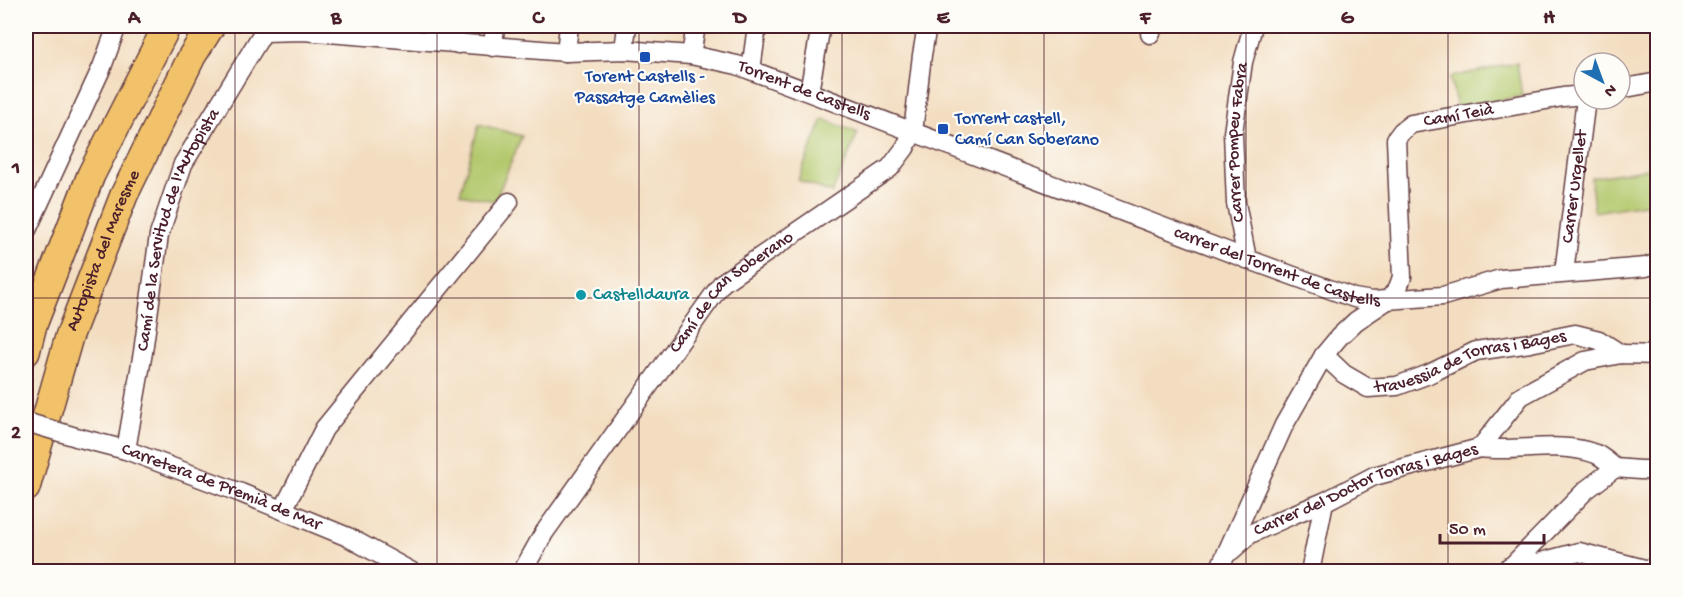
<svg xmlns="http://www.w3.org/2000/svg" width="1683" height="597" viewBox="0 0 1683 597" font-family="'Gochi Hand',sans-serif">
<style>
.green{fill:#b4c96e;stroke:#7f744c;stroke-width:1.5}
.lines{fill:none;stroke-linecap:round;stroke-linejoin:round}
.minor-casing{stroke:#633c41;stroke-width:21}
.highway-casing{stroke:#633c41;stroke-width:30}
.minor{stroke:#fff;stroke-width:18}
.highway{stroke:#f2c26a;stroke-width:27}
.minor-bridge-casing{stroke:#633c41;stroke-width:21;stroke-linecap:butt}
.minor-bridge{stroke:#fff;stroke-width:18}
.grid{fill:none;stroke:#4a1f2b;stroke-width:1.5;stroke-opacity:0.55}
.transit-dot{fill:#1a4fb4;stroke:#fdfcf7;stroke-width:2}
.culture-dot{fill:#0f9aa8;stroke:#fdfcf7;stroke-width:2}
.labels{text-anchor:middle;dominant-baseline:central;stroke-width:4.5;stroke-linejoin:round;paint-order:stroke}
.transit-label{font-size:18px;fill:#164399;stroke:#fdfcf7}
.street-label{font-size:18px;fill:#4a1f2b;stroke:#fdfcf7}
.culture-label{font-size:18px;fill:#0d838f;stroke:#fdfcf7;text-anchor:start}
.neatline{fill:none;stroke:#4a1f2b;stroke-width:2}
.grid-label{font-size:20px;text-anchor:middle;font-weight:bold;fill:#4a1f2b}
</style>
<rect width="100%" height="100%" fill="#fdfcf7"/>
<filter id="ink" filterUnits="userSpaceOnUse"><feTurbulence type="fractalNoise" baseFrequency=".0167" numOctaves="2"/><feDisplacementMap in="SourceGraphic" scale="12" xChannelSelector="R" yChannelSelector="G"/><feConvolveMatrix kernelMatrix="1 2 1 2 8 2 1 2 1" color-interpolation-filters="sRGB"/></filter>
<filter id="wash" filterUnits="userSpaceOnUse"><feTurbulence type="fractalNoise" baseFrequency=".008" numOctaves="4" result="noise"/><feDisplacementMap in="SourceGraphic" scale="24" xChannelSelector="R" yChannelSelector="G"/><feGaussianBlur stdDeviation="1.35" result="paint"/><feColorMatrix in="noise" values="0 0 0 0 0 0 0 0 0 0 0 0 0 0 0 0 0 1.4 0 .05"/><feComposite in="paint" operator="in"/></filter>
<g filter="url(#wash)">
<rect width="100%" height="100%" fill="#f3ddc0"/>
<!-- green -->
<g class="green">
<polygon points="1517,63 1522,96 1457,108 1450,77"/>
<polygon points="823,119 858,133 832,193 798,180"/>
<polygon points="479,124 522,136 495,201 460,194"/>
<polygon points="1657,167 1657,202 1594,212 1591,178"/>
</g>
</g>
<g filter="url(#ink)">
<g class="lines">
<!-- minor casing -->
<g class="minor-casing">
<g id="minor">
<polyline points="452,26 458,44"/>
<path id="s1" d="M263,32l40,-1 263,21 58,-2 67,5 46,10 510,194 107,39 18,3 71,-5 58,-17 145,-12 12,-4"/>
<polyline points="1150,34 1154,26"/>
<polyline points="493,47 495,26"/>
<polyline points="624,50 627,26"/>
<polyline points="566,52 569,26"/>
<polyline points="691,55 696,26"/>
<polyline points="751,70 757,26"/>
<polyline points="1620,89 1658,82"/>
<polyline points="809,92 821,26"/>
<polyline points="26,232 102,67 117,26"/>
<path id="s2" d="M1247,259l-11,-56 -3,-70 10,-71 10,-36"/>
<path id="s3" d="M1564,273l22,-174"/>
<path id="s4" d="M1324,355l20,19 24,14 29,-2 32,-12 47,-23 54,-8 45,-9 24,6 22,14"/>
<path id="s5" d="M76,437l50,13 115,43 107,44 64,35"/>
<path d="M1480,448c38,5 79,-8 116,6 7,3 13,9 19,14"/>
<path id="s6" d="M126,450l17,-98 16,-117 24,-71 84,-138"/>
<polyline points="1615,468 1640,470 1658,470"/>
<polyline points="283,510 324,429 509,202"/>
<path id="s7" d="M1231,551l19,-17 44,-20 30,-12 50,-26 106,-28 41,-52 64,-35 36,-7 37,1"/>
<polyline points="1509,567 1534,564 1579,552 1656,572"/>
<path id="s8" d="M522,572l22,-39 178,-250 168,-115 15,-20 8,-16 9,-77 5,-29"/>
<path id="s9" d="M1218,572l66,-147 40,-70 15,-18 17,-16 33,-22 9,-11 4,-11 -6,-138 6,-8 9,-7 152,-27 21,-2"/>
<polyline points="1310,572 1324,502"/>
<polyline points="1506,572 1586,490 1615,468"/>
</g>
</g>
<!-- highway casing -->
<g class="highway-casing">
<g id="highway">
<polyline points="26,352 33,325 91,175 167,26"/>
<path id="s10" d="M26,488l43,-151 55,-142 68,-139 19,-30"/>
</g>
</g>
<!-- minor -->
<use href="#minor" class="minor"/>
<!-- highway -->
<use href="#highway" class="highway"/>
<!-- minor-bridge casing -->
<g class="minor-bridge-casing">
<polyline id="minor-bridge" points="26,422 76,437"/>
</g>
<!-- minor-bridge -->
<use href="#minor-bridge" class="minor-bridge"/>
</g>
</g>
<!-- grid -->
<path class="grid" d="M235,26v546M437,26v546M639,26v546M842,26v546M1044,26v546M1246,26v546M1448,26v546M26,298h1632"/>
<!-- markers -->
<g class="transit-dot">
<rect x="639" y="51" width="12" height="12" rx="3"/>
<rect x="937" y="123" width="12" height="12" rx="3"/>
</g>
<circle class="culture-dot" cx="581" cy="295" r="6"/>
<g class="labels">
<!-- transit labels -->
<g class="transit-label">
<text x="645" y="77">Torent Castells -<tspan x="645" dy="21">Passatge Camèlies</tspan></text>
<text x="955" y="119" text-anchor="start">Torrent castell,<tspan x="955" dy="21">Camí Can Soberano</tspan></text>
</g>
<!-- street labels -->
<g class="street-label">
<text stroke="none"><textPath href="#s1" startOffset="548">Torrent de Castells</textPath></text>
<text stroke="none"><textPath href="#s9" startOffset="562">Camí Teià</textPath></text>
<text stroke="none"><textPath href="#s2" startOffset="118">Carrer Pompeu Fabra</textPath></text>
<text stroke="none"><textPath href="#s3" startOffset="87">Carrer Urgellet</textPath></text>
<text stroke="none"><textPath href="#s6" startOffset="228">Camí de la Servitud de l'Autopista</textPath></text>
<text stroke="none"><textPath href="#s10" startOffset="250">Autopista del Maresme</textPath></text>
<text stroke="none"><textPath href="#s1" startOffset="1053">carrer del Torrent de Castells</textPath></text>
<text stroke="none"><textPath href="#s8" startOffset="352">Camí de Can Soberano</textPath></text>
<text stroke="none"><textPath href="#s4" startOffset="162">travessia de Torras i Bages</textPath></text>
<text stroke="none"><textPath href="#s5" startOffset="154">Carretera de Premià de Mar</textPath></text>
<text stroke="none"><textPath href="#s7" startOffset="150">Carrer del Doctor Torras i Bages</textPath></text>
</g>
<!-- culture labels -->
<g class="culture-label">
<text x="593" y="295">Castelldaura</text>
</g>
</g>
<!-- margin -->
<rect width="1683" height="597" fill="none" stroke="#fdfcf7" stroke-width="66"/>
<!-- north arrow -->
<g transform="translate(1602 81) rotate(139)"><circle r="28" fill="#fdfcf7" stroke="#b5a4a5" stroke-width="1.5"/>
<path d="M0-4.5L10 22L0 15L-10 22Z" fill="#1f6fb2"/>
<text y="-9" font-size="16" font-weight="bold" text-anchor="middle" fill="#4a1f2b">N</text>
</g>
<!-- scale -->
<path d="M1440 534v9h104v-9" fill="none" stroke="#4a1f2b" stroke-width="3"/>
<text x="1449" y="534" font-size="18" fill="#4a1f2b" stroke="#fdfcf7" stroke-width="4.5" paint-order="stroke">50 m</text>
<rect x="33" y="33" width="1617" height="531" class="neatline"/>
<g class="grid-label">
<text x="134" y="23">A</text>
<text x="336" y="23">B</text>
<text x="538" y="23">C</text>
<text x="740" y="23">D</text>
<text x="943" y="23">E</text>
<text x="1145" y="23">F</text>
<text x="1347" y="23">G</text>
<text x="1549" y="23">H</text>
<text x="16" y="173">1</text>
<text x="16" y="438">2</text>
</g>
</svg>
